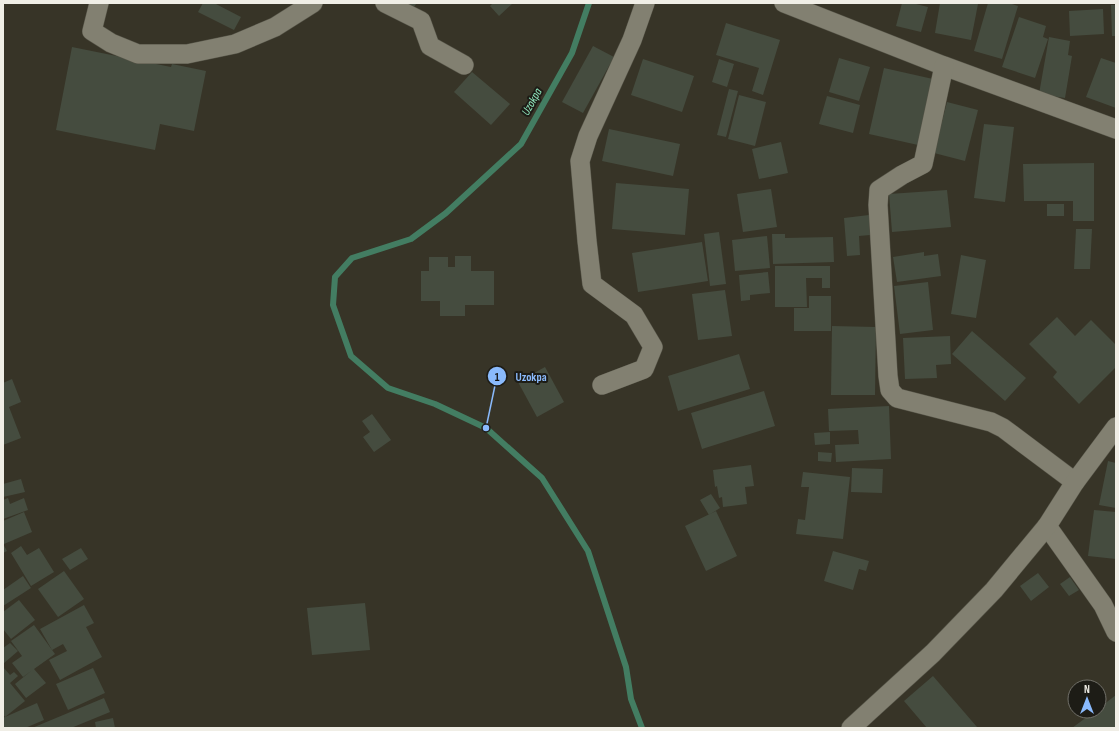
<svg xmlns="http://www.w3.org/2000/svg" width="1119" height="731" viewBox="0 0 1119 731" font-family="'Sofia Sans Condensed',sans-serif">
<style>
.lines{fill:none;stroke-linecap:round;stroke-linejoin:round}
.stream{stroke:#437d62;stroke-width:6}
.building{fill:#454c3f}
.street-casing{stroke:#555347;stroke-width:20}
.street{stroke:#828071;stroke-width:19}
.labels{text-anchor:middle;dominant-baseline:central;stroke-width:4;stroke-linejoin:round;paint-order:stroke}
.water-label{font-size:12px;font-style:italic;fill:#92ebc0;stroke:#1d1c16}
.leader{fill:none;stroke:#8abafc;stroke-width:1.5}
.callout-dot{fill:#8abafc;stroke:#1d1c16;stroke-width:1.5}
.mark-label{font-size:12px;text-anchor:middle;font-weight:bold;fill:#111}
.callout-label{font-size:12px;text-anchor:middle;font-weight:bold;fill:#8abafc;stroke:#1d1c16;stroke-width:4;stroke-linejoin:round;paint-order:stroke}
</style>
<rect width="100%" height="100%" fill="#373427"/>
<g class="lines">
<!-- stream -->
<polyline class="stream" points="589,3 572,53 521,144 446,213 411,239 352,258 335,277 333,305 351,356 388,388 435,404 486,428 542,478 588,551 626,667 631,699 642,728"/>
</g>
<!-- building -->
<g class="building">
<polygon points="203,3 214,3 241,17 234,30 198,12"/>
<polygon points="396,3 417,3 409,13"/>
<polygon points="493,3 513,3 499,16 490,6"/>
<polygon points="902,3 912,3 928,7 921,32 896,26"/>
<polygon points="940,3 973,3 978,4 971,40 935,33"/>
<polygon points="988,3 1009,3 1018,6 1002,59 974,51"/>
<polygon points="1111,5 1116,5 1116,36 1112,36"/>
<polygon points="1103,9 1104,34 1070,36 1069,11"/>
<polygon points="1019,17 1046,26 1043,37 1048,39 1035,78 1002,67"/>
<polygon points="726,23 780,40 763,95 752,91 759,68 716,55"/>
<polygon points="1049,37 1070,41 1068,55 1072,56 1065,98 1039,94"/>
<polygon points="593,46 614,57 583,113 562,102"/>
<polygon points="72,47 171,67 172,64 206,71 194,131 160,124 155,150 56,130"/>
<polygon points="839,58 870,67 859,101 829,92"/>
<polygon points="1101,58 1116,63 1116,108 1086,97"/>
<polygon points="643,59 694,76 682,112 631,95"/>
<polygon points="719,59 734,64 727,87 712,82"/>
<polygon points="884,68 933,79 918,145 869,134"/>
<polygon points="472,72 510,104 491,125 454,92"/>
<polygon points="729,89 738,91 726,137 717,135"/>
<polygon points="739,95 766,102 755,146 728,139"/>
<polygon points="827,96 860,105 853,133 819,124"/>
<polygon points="947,102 978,110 965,161 934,153"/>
<polygon points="984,124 1014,127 1005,202 974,198"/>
<polygon points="609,129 680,144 673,176 602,161"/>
<polygon points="781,142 788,173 759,179 752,149"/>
<polygon points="1094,163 1094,221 1073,221 1073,201 1024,201 1023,164"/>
<polygon points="616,183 689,189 685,235 612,229"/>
<polygon points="771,189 777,227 743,232 737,194"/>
<polygon points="947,190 951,227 892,232 889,194"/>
<rect x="1047" y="204" width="17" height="12"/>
<polygon points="869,215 870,235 859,236 860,255 847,256 844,218"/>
<polygon points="1076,229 1092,229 1090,269 1074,269"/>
<polygon points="719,232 726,284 710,286 704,234"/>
<polygon points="772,234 785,234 785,238 833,237 834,262 773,264"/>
<polygon points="767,236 770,268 735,271 732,240"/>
<polygon points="702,242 708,281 638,292 632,253"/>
<polygon points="924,252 924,256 938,254 941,276 897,282 893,257"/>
<polygon points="961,255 986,260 976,318 951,314"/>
<polygon points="455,256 471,256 471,271 494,271 494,305 465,305 465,316 440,316 440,301 421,301 421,271 429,271 429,257 448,257 448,267 455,267"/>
<polygon points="775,266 830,266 830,288 822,288 822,278 806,278 807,307 775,307"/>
<polygon points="768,272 770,293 750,295 750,300 741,301 739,275"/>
<polygon points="928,282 933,330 900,334 894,286"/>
<polygon points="725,290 732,336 698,340 692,294"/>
<polygon points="809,296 831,296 831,331 794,331 794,308 809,308"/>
<polygon points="1057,317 1075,336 1091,320 1116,345 1116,367 1079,404 1053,377 1057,372 1029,344"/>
<polygon points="832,326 876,327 875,395 831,395"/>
<polygon points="972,331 1026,378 1005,401 952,354"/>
<polygon points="950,336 951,364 936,365 937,378 905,379 903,338"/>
<polygon points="739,354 750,389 678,411 668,376"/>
<polygon points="545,367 564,402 537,417 518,382"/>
<polygon points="12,379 21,402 9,407 21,438 3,445 3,383"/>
<polygon points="764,391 775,426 702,449 691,413"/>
<polygon points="889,406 891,459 836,462 835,445 859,444 858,430 829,431 828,409"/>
<polygon points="372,414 391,440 374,452 363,437 370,432 362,421"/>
<polygon points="830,432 830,444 815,445 814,433"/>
<polygon points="818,452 832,453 831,462 818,461"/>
<polygon points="1108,461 1116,463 1116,508 1099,505"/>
<polygon points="751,465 754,486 745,487 747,504 723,507 722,497 719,498 717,486 715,487 713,470"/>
<polygon points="852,468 883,469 882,493 851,492"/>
<polygon points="803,472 850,477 843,539 796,534 798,519 805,520 809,487 801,487"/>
<polygon points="21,479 25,492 3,497 3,484"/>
<polygon points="711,494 720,508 709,515 700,500"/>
<polygon points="8,498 10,504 24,498 28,510 3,519 3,500"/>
<polygon points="1094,510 1116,512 1116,559 1088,556"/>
<polygon points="716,511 737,556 706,571 685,526"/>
<polygon points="24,512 32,532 4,544 3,540 3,521"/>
<polygon points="3,544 7,551 3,553"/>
<polygon points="21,546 27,555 39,548 54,572 31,586 11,553"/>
<polygon points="81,548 88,559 70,570 62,559"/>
<polygon points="833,551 869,561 866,571 859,569 853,590 824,581"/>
<polygon points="64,571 84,599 58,617 38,589"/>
<polygon points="1038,573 1049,587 1031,601 1020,586"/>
<polygon points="23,576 31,588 3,606 3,590"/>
<polygon points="1070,577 1079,590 1069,596 1060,584"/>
<polygon points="19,600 35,620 11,639 3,629 3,612"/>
<polygon points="365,603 370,650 312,655 307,608"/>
<polygon points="84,605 94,623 86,627 102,657 60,680 49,660 67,651 63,644 52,650 40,629"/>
<polygon points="34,625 55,654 34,669 46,683 26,698 15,684 31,671 23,677 12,663 22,656 11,641"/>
<polygon points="10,643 18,651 3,664 3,648"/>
<polygon points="3,667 10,675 14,672 18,676 10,683 25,701 5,717 37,703 44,720 25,728 3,728 3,718 5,717 3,714"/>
<polygon points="93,668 105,693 68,710 56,684"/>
<polygon points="933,676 977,727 976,728 927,728 904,701"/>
<polygon points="1116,695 1116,728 1072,728 1095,711 1099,711 1099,708"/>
<polygon points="104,698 110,712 71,728 32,728"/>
<polygon points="113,718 115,728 96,728 95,722"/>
</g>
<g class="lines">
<!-- street casing -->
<g class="street-casing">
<g id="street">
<polyline points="99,3 92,31 111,43 138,54 187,54 235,44 275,27 313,3"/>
<polyline points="385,3 421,21 430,46 464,65"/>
<polyline points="784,3 944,66 1116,129"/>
<polyline points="944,66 923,164 902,175 879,190 878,205 888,376 890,390 897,398 991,422 1003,428 1075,482"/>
<polyline points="602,385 644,369 653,347 634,315 592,284 587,241 580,161 588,136 632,40 645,3"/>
<polyline points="1047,526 1103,605 1116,632"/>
<polyline points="851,728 933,653 994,590 1047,526 1075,482 1116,427"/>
</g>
</g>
<!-- street -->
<use href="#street" class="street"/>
</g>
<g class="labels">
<!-- water labels -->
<g class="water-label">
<text transform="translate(532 102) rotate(-61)">Uzokpa</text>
</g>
</g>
<!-- callouts -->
<path class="leader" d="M486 428L497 376"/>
<g class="callout-dot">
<circle cx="486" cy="428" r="4"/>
<circle cx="497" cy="376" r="10"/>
</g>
<g class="mark-label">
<text x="497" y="381">1</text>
</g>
<g class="callout-label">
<text x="531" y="381">Uzokpa</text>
</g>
<!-- border -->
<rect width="1119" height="731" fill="none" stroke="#f0eee6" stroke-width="8"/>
<!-- north arrow -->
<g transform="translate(1087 699)"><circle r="19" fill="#1d1c16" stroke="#717069"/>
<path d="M0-3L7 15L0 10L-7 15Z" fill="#8abafc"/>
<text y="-6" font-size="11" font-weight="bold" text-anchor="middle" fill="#f0eee6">N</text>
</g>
</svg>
